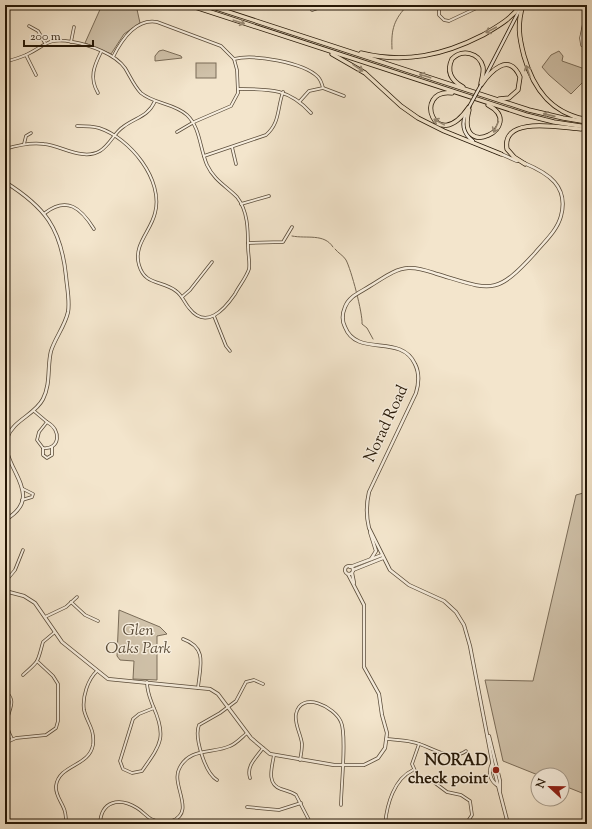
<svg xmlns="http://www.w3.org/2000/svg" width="592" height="829" viewBox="0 0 592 829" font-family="'Sorts Mill Goudy',serif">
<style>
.green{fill:#d0c2aa;stroke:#7a6c58}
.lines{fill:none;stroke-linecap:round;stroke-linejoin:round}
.stream{stroke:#776955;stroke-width:1}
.minor-casing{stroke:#584a38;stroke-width:3.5}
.tertiary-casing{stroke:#584a38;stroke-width:4}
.secondary-casing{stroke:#251706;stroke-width:4}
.motorway-casing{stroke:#251706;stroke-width:5}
.minor{stroke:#f7eede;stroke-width:2}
.tertiary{stroke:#f7eede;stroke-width:2.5}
.secondary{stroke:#f7eede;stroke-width:2.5}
.motorway{stroke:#f3e5cc;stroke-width:3.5}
.secondary-bridge-casing{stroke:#251706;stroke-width:4;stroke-linecap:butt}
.secondary-bridge{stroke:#f7eede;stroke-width:2.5}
.oneway{stroke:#968873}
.poi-dot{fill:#8f2418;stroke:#f7eede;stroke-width:1.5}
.labels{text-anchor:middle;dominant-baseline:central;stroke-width:3;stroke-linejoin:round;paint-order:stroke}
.street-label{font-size:16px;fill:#251706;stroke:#f7eede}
.park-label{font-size:16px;font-style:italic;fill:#584a37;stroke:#f7eede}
.poi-label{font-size:16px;font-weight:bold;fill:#251706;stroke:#f7eede;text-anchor:end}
</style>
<rect width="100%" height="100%" fill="#f3e5cc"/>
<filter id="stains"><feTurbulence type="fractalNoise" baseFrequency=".005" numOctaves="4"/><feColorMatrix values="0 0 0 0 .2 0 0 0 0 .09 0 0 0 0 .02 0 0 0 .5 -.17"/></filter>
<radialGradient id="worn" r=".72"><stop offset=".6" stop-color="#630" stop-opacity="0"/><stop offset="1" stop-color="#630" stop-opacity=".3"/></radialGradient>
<!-- green -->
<g class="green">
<polygon points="102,5 136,5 140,23 124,34 111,54 85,43"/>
<polygon points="163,50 181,56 182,58 155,61 155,56 159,51"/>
<polygon points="559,51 563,56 562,61 582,68 587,78 571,94 549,75 542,67 551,55"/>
<rect x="196" y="63" width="20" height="15"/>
<polygon points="587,492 587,795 562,785 562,775 538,775 503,761 485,680 533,681 576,495"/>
<polygon points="119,610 160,627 167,634 157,636 157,680 133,679 134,661 120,660 117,656"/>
</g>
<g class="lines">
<!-- stream -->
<g class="stream">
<path d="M392,49c-1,-20 2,-30 16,-44"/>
<path d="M292,236c15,3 32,-3 41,11"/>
<path d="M335,249c3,4 9,7 11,11 5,9 17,54 16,64l5,4 6,11"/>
</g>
<!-- minor casing -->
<g class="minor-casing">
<g id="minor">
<polyline points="312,5 312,10 326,5"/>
<polyline points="439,5 439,15 444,20 449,21 483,5"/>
<polyline points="29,26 38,31 45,43"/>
<polyline points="71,42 74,27"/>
<polyline points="582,45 581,38 587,9"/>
<polyline points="26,55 36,75"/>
<path d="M113,57c8,-16 22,-39 44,-35l64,24 13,13 3,11 1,23 -7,13 -37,16 -17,10"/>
<path d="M234,59c19,-5 69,3 84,18 3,3 4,7 5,11l-14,3 -9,10"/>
<path d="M5,62c7,-2 14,-4 21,-7 21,-10 21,-18 47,-13 17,3 42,12 52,26 5,8 9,18 16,25 13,11 33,10 46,22 13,12 13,34 20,50 7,15 19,21 30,32 11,14 11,33 11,50 0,7 2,14 1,22 -3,9 -10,17 -14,25 -11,16 -29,36 -46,14 -5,-6 -7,-13 -13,-17 -14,-11 -31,-5 -37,-26 -6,-20 12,-34 16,-52 9,-33 -25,-75 -56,-85 -7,-2 -15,-2 -22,-2"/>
<polyline points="323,88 344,96"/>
<path d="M238,89c31,0 51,-1 73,24"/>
<path d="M98,93c-9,-15 -4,-27 3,-41"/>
<polyline points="24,144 26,136 31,133"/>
<polyline points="232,147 236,164"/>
<path d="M5,149c13,-4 26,-7 39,-5 18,2 39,17 56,7 10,-6 14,-18 23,-24 13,-10 25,-10 32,-26"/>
<path d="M204,156l62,-21c14,-12 11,-26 17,-43"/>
<polyline points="241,204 269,196"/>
<path d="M45,213c22,-17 36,-5 49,16"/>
<polyline points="248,243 283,242 292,227"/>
<polyline points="182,297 190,290 212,262"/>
<polyline points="214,316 226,346 230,351"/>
<polyline points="34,411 47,422"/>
<path d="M47,422c15,8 13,28 -4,26l-6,-8 2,-8z"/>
<polyline points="43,448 43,455 47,458 52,455 52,447"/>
<polyline points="22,500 32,497 33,494 23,489"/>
<polyline points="5,524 8,531 5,540"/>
<polyline points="5,582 15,570 23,550"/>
<polyline points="71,602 85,615 98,621"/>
<polyline points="45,617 66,607 77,597"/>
<polyline points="5,639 6,632"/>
<path d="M183,639c25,9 17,27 15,49"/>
<path d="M23,675c17,-15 14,-12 20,-33l12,-10"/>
<path d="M147,682c0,10 3,16 6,24 14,31 8,38 -11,65l-10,2 -9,-4 -3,-8 13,-42 6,-5 15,-6"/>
<path d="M5,691c12,10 4,17 2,30 -1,6 2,12 5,18"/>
<path d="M387,739c9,1 17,1 25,3 18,3 37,21 54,9"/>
<polyline points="5,743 16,738 46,735 56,728 58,721 58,684 53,676 38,662"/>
<polyline points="419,744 412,764 417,775 435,783 447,792 461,795 470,801 472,815 466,824"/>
<path d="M274,755c-2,12 -8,29 7,34 6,2 11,3 15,6l15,29"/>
<path d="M300,760c1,-5 2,-11 2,-16 -1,-10 -8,-20 -6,-30 5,-24 39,-7 45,8 6,13 0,66 0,83"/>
<path d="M250,778c-4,-12 6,-20 13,-30"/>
<path d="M217,780c-12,-7 -23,-43 -18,-55l21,-12 16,-12 10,-19 8,-2 9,4"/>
<polyline points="247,807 279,810 301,803"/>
<path d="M66,824c0,-4 0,-8 -1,-12 -2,-9 -10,-16 -9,-26 3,-22 33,-19 37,-41 2,-16 -6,-22 -9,-35 -2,-13 4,-31 13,-39"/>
<path d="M100,824c1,-23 19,-27 37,-16 5,3 9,8 14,11 6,3 15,4 21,2 24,-9 -1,-36 7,-52 10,-22 34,-15 51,-23 6,-2 12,-9 17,-13"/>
<path d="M385,824c2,-20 9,-45 28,-54"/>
</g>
</g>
<!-- tertiary casing -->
<g class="tertiary-casing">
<g id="tertiary">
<polyline points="501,154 517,161"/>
<path d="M5,182c40,25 56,46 61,94 1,12 4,25 2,36 -3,14 -13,26 -17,39 -4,16 0,32 -8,48 -8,16 -30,21 -36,39 -7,30 41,57 -2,82"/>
<polyline points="370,532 376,551 371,559"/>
<circle cx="349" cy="570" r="4"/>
<polyline points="350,567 382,555"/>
<polyline points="353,570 383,558"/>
<polyline points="352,573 354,583"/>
<polyline points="5,591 24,596 35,603 62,642 108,679 210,689 218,694 251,738 270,754 334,765 364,765 378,758 385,748 387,733 382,715 379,694 364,667 364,605 348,574"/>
<polyline points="489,736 500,781 500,792"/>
<path d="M492,764c-4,8 -2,16 5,21"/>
<path d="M508,824l-15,-58 -23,-120 -6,-21 -8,-13 -12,-11 -35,-16 -19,-15 -21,-42c-3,-12 -3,-23 0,-36l47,-99c3,-10 4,-19 -1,-29 -14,-31 -58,-6 -70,-37 -3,-6 -3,-13 0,-20 4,-11 16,-15 25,-21 12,-7 24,-17 38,-18 10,-1 20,3 29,6 54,16 58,23 98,-21 9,-11 22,-22 26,-37 8,-30 -13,-43 -37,-53"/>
</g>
</g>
<!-- secondary casing -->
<g class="secondary-casing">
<g id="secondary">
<polyline points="484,79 521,7"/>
<path d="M467,111c-6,12 -5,22 6,30"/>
</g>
</g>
<!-- motorway casing -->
<g class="motorway-casing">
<g id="motorway">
<polyline points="189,5 526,115 554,122 587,127"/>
<polyline points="207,5 529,110 563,118 587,122"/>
<path d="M523,5c-6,19 -4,32 1,51 9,32 26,56 60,63"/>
<path d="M361,53c44,11 83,2 122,-18 15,-9 27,-15 38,-30"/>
<polyline points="332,54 365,73 401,106 418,118 444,131 501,154"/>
<path d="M481,85c9,-13 28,-34 39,-8l-2,13 -9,8 -10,1"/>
<path d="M463,87c-11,-6 -17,-15 -11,-28 10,-10 27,-7 31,8 1,5 -1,11 -2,16"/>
<path d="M452,93c-40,-5 -17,64 17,14"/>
<path d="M469,110c-14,53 59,16 19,-5"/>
<path d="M525,164l-11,-7 -7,-8c-6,-34 55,-21 74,-20"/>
</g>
</g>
<!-- minor -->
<use href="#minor" class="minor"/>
<!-- tertiary -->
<use href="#tertiary" class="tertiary"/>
<!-- secondary -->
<use href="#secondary" class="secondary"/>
<!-- motorway -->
<use href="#motorway" class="motorway"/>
<!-- secondary-bridge casing -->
<g class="secondary-bridge-casing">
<polyline id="secondary-bridge" points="469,107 481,85"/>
</g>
<!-- secondary-bridge -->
<use href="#secondary-bridge" class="secondary-bridge"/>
</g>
<!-- one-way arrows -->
<defs><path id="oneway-shaft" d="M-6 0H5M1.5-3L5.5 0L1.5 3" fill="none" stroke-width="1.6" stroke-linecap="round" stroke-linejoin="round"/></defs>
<g class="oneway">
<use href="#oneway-shaft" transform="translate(239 22) rotate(18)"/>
<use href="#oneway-shaft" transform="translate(491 30) rotate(152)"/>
<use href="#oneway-shaft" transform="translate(358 68) rotate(34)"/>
<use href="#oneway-shaft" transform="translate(528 71) rotate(-109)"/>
<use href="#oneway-shaft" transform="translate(425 76) rotate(-162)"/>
<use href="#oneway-shaft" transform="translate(549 115) rotate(-167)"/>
<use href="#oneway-shaft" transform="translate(439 122) rotate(-151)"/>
<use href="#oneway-shaft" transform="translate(496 127) rotate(114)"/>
</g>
<!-- markers -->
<circle class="poi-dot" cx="496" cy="770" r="4"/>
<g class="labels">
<!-- street labels -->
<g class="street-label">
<text transform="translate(387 424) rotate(-65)">Norad Road</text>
</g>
<!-- park labels -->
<g class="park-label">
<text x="138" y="631">Glen<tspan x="138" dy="18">Oaks Park</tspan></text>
</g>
<!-- poi labels -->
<g class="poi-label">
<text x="488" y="761">NORAD<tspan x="488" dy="18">check point</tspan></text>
</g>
</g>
<!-- margin -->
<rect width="592" height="829" fill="none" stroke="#f3e5cc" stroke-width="20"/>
<rect x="6" y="6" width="580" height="817" fill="none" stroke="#251706" stroke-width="2"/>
<rect x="10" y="10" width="572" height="809" fill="none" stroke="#251706"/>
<!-- north arrow -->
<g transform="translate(550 787) rotate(292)"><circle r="19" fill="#f7eede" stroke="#a39888"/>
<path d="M0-3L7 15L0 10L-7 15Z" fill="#8f2418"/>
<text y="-6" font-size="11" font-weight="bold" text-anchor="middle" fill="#251706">N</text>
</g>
<!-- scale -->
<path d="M24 40v6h69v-6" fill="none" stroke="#251706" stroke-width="2"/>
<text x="30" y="40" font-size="12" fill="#251706" stroke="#f7eede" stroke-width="3" paint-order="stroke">200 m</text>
<rect width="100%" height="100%" filter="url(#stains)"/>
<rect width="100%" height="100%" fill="url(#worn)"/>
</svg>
